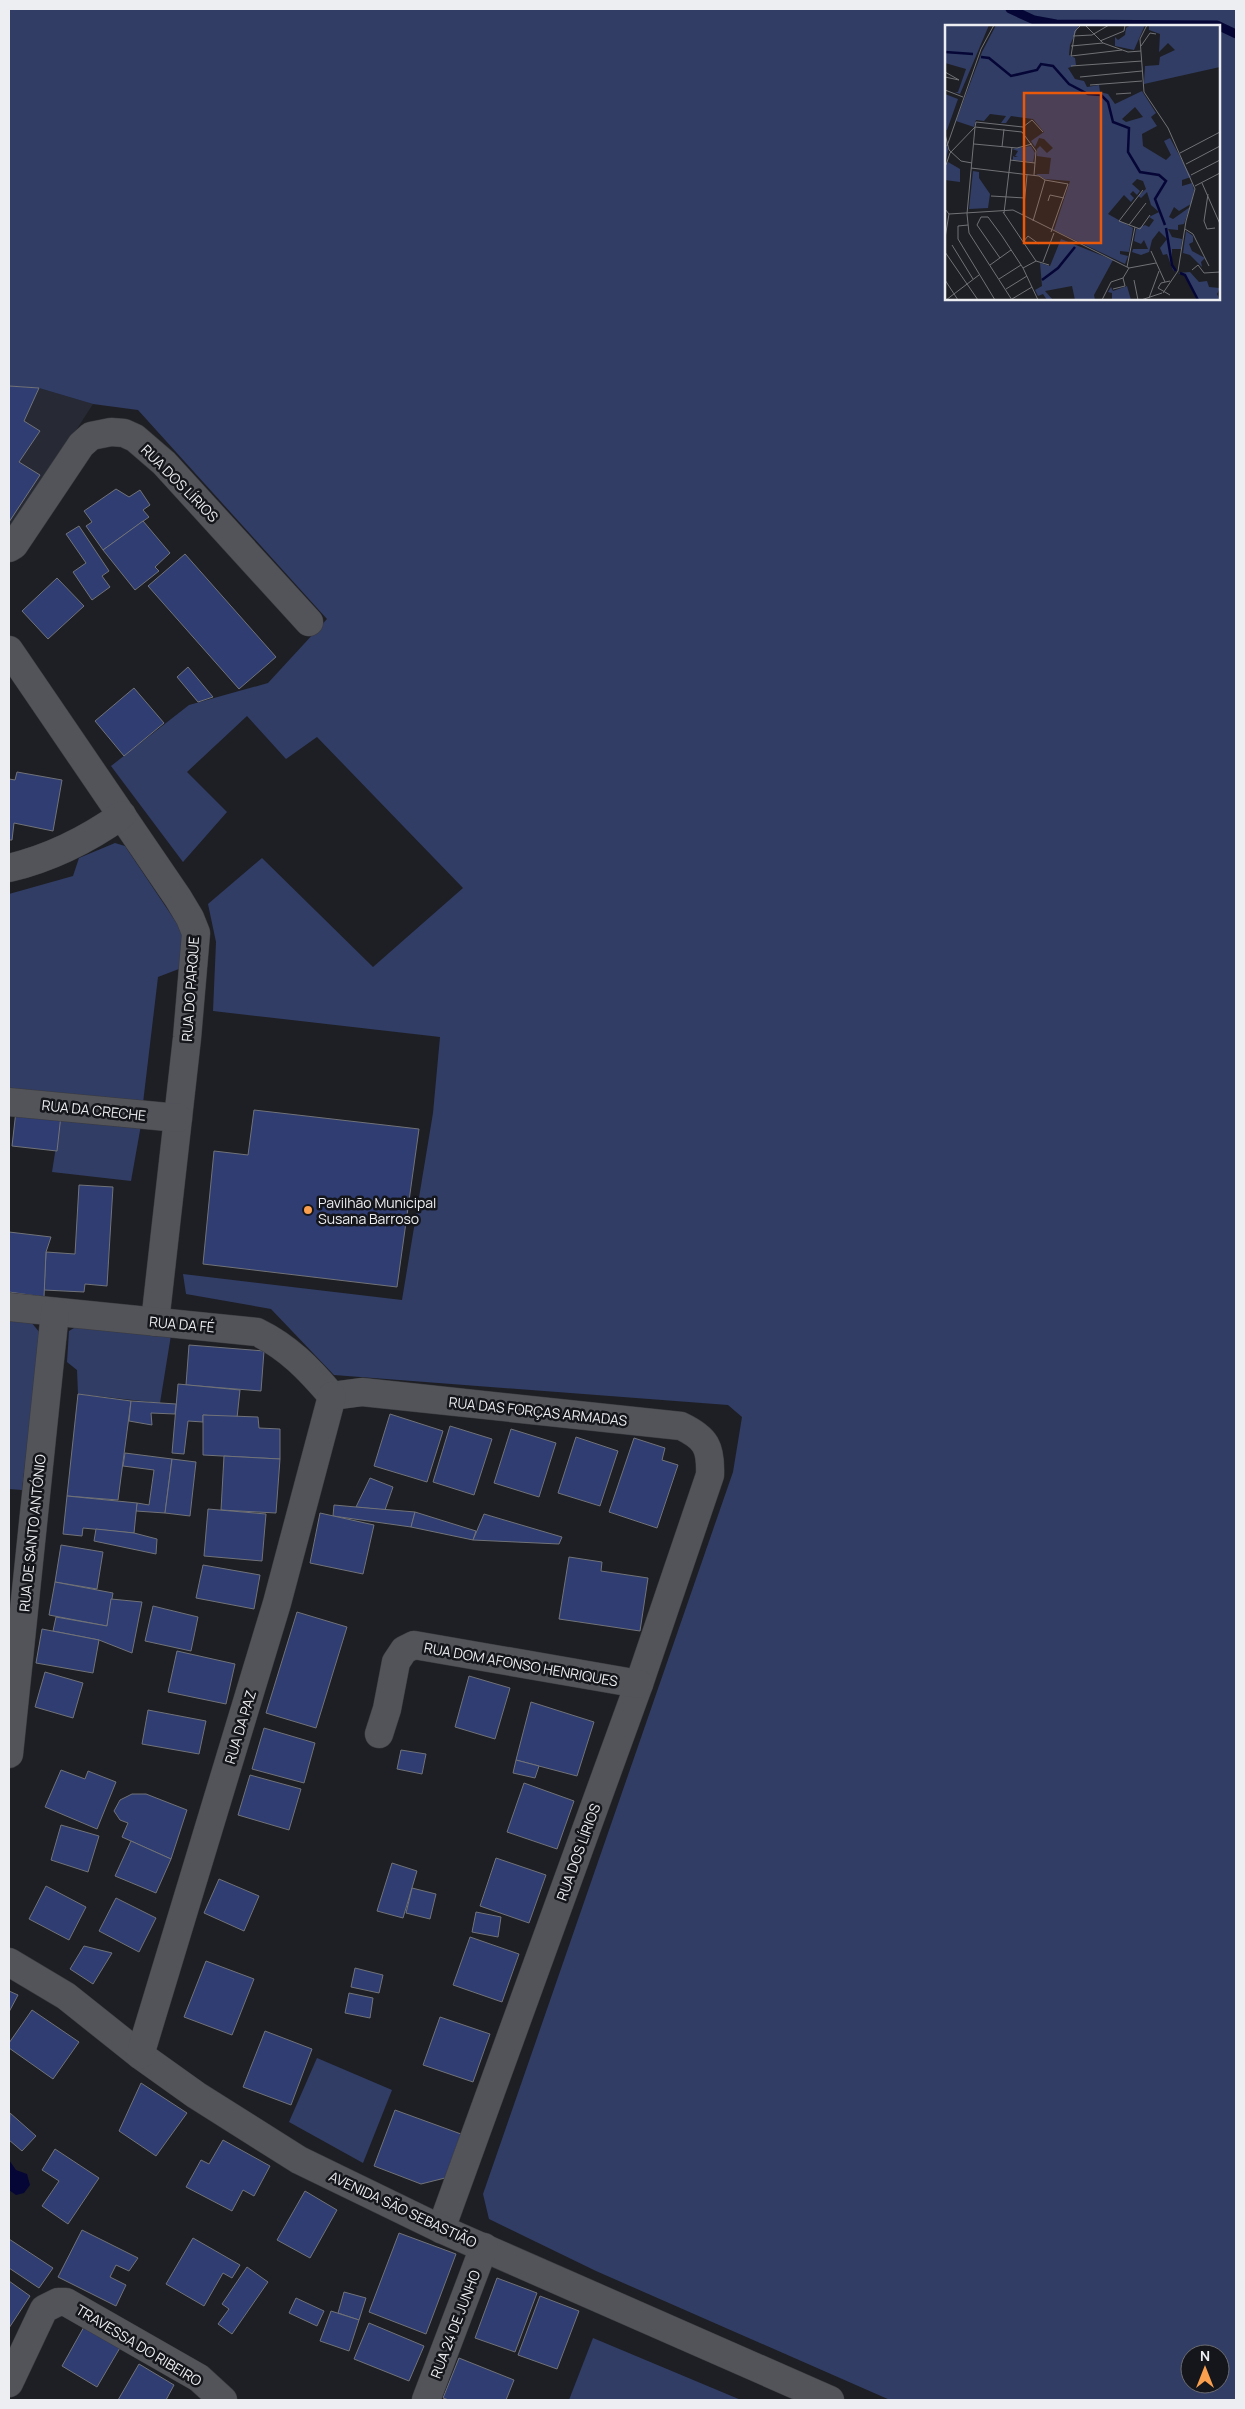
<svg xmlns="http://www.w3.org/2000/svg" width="1245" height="2409" viewBox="0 0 1245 2409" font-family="Manrope,sans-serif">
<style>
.built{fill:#272a34}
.green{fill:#313d64;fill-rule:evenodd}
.water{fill:#050636}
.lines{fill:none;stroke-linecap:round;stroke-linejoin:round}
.stream{stroke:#050636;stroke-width:9}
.building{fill:#2f3d72;stroke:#717378}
.street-casing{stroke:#3a3b3f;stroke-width:29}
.street{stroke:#52545a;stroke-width:28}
.poi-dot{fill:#f99f4d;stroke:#15161b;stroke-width:2}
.labels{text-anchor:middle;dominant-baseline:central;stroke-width:5;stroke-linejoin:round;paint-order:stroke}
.street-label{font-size:14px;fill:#edeef1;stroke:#15161b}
.poi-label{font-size:14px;fill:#edeef1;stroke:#15161b;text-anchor:start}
.inset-river{fill:none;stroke:#050636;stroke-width:2.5}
.inset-road{fill:none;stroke:#717276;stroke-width:1}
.view{fill:#e8590c;fill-opacity:0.15;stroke:#e8590c;stroke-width:2.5}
.inset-edge{fill:none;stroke:#edeef1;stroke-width:2.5}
</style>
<rect width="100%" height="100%" fill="#1e1f24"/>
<!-- built -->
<polygon class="built" points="9,386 39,388 93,404 9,534"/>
<!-- green -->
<g class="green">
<path d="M9,9h1227v2391h-346l-294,-129 -107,-52 -6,-25 250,-722 9,-55 -14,-12 -394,-30 -63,-66 -85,-15 -3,-20 219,26 31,-187 7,-76 -227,-26 3,-69 -8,-38 54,-46 111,109 90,-79 -146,-151 -31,22 -39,-43 -60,56 40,40 -44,50 -72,-96 78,-61 79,-22 59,-64 -189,-209 -45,-6 -54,-16 -30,-2zM946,26h273v273h-273zM1190,2354h30v30h-30z"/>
<polygon points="115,843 125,846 180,928 184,941 184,967 158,977 143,1103 9,1091 9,894 73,876 79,858"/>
<polygon points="61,1115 141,1125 131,1181 52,1172"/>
<polygon points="9,1321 31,1322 40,1333 22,1490 9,1489"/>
<polygon points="79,1325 171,1335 160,1403 78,1394 77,1370 67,1362 69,1331"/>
<polygon points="317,2058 392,2090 363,2163 289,2122"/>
<polygon points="593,2338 741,2400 569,2400"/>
</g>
<!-- water -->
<polygon class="water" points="9,2160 16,2170 27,2174 30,2185 24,2193 16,2195 9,2190"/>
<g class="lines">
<!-- stream -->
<polyline class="stream" points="1010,9 1034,20 1056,24 1217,25 1236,34"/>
</g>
<!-- building -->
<g class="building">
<polygon points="9,386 39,388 24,421 40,431 19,462 40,475 9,522"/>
<polygon points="116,489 129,497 140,490 150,505 143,510 149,517 103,550 86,526 92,522 84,511"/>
<polygon points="143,521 170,553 155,567 159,571 135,590 103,550"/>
<polygon points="79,526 109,571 102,576 110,587 92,600 73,572 86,563 66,534"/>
<polygon points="185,554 276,657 239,689 148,586"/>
<polygon points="57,578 84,606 48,639 22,611"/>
<polygon points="188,667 213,697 198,702 177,677"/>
<polygon points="134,688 164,723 124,756 95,721"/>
<polygon points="17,772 62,780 53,831 14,823 12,840 9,840 9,779 15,780"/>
<polygon points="254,1110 419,1129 397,1287 203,1264 214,1151 248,1155"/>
<polygon points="16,1111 61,1115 57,1151 12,1146"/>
<polygon points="79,1185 113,1187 107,1286 85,1284 84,1292 44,1290 46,1252 75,1254"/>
<polygon points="9,1232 51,1237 46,1252 44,1297 9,1292"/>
<polygon points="189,1345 264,1351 261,1391 186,1385"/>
<polygon points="178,1384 240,1390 237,1418 203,1415 203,1422 188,1421 184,1454 172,1453"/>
<polygon points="78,1394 131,1401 118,1500 67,1496"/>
<polygon points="131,1401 176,1404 175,1414 151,1413 152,1425 129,1421"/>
<polygon points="390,1414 443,1431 427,1482 374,1466"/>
<polygon points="203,1415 258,1417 259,1428 280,1429 280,1459 203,1455"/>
<polygon points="450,1426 492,1439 474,1495 433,1482"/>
<polygon points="511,1429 556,1443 539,1497 494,1483"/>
<polygon points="576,1437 618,1451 600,1506 558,1493"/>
<polygon points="634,1438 665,1448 662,1460 678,1465 657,1528 609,1512"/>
<polygon points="125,1453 172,1459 165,1513 136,1511 137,1503 149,1505 154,1470 123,1466"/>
<polygon points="224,1456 280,1459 276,1513 221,1510"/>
<polygon points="172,1459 196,1462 190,1516 165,1513"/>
<polygon points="370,1478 393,1487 385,1510 356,1507"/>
<polygon points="67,1496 137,1503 134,1533 83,1528 82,1536 63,1534"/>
<polygon points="334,1505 356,1507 415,1512 411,1527 333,1516"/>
<polygon points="208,1509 266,1514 262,1561 204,1556"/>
<polygon points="415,1512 476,1531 473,1540 411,1527"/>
<polygon points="320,1513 374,1525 363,1574 310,1563"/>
<polygon points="484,1514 562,1537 559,1544 473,1540"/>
<polygon points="96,1529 134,1533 157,1539 156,1554 94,1541"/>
<polygon points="61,1545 103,1552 97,1589 55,1582"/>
<polygon points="569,1557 602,1562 601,1571 648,1578 640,1631 559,1619"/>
<polygon points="203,1565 260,1575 254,1609 196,1598"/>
<polygon points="55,1582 113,1593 107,1626 49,1615"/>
<polygon points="111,1599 142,1602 132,1653 99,1640 53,1631 56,1617 107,1626"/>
<polygon points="153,1606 198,1617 191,1651 145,1641"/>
<polygon points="297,1612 347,1627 316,1728 266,1713"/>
<polygon points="42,1629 99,1640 93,1673 36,1663"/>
<polygon points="177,1651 235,1664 226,1704 168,1692"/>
<polygon points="45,1672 83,1683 73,1718 35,1707"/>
<polygon points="469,1676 510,1688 495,1739 455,1727"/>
<polygon points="531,1702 594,1722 577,1776 516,1760"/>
<polygon points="148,1710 206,1721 199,1754 142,1744"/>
<polygon points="264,1728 315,1743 304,1783 252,1769"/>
<polygon points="401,1750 426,1754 422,1774 397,1769"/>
<polygon points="516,1760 539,1766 535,1778 513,1773"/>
<polygon points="61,1770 85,1779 88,1771 116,1782 97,1829 45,1807"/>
<polygon points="250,1775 301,1789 289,1830 238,1815"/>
<polygon points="524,1783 574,1801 557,1849 507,1832"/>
<polygon points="132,1794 146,1794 187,1810 171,1859 122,1837 128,1823 120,1820 114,1811 120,1800"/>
<polygon points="61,1825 99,1836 88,1872 51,1860"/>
<polygon points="131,1841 171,1859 156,1893 115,1876"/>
<polygon points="496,1858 546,1875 529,1923 480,1906"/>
<polygon points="392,1863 417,1871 403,1918 377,1911"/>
<polygon points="219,1879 259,1896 244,1931 204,1913"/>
<polygon points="46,1886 86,1907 69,1940 29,1919"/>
<polygon points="412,1888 436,1894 430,1919 406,1913"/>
<polygon points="116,1898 156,1918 139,1952 99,1931"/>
<polygon points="476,1912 501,1917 498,1937 472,1932"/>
<polygon points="470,1937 519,1954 502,2002 453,1985"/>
<polygon points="84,1946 112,1953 93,1984 70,1969"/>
<polygon points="206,1961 254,1979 232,2035 184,2017"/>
<polygon points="355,1968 383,1975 379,1993 351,1987"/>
<polygon points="9,1991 18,1995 9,2012"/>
<polygon points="349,1993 373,1998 370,2018 345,2013"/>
<polygon points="32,2010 79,2042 53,2079 9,2048 9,2043"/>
<polygon points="440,2017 490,2034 473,2082 423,2065"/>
<polygon points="265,2031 312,2049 291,2105 243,2087"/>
<polygon points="141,2083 187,2113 156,2156 119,2131"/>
<polygon points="395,2110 461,2134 445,2178 421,2184 374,2166"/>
<polygon points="10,2113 36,2136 22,2151 9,2140"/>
<polygon points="223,2140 270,2166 254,2196 243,2190 232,2211 186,2187 201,2160 209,2164"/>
<polygon points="55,2149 99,2178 68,2224 42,2206 59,2181 42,2170"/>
<polygon points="305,2191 337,2210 310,2258 277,2240"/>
<polygon points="82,2230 138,2258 129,2271 116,2265 110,2277 126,2285 116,2306 58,2277"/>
<polygon points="399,2233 456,2254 426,2334 369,2312"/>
<polygon points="193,2238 240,2265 232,2278 223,2273 204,2306 166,2284"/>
<polygon points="9,2239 53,2268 39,2288 9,2268"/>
<polygon points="247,2267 268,2282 232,2334 218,2324 229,2309 222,2304"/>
<polygon points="497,2278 537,2293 515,2352 475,2338"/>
<polygon points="9,2281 30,2296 9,2328"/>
<polygon points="344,2292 366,2298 359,2320 338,2313"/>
<polygon points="540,2296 579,2311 557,2369 518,2355"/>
<polygon points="296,2298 324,2311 317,2326 289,2313"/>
<polygon points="331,2311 359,2320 349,2351 320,2341"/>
<polygon points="369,2323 424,2346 409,2381 354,2359"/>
<polygon points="85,2325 121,2346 97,2387 62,2366"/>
<polygon points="459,2358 514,2380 506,2400 449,2400 443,2398"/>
<polygon points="139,2364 174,2385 166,2400 118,2400"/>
</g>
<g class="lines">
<!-- street casing -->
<g class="street-casing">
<g id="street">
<polyline points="9,548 14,545 81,445 91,436 111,432 124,433 135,438 164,463 309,622"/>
<polyline points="9,650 178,898 190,918 196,933 187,1038 155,1322"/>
<path d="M9,868c42,-10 78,-28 113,-53"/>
<polyline points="9,1102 178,1118"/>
<path d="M9,1307l248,25c31,15 52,37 75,64"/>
<path d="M332,1396l30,-4 319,34c25,12 30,21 29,49l-71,209 -198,545"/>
<polyline points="379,1734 387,1709 396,1662 404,1650 414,1645 639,1684"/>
<polyline points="9,1754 55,1312"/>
<polyline points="9,1962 66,1996 140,2055 196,2095 299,2160 441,2229 830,2400"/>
<polyline points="140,2055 277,1603 332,1396"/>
<polyline points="9,2383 44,2309 58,2302 66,2302 199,2378 223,2400"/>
<polyline points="426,2400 484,2247"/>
</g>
</g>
<!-- street -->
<use href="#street" class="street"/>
</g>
<!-- markers -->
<circle class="poi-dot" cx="308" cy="1210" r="5"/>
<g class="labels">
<!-- street labels -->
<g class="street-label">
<text transform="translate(180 483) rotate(45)">RUA DOS LÍRIOS</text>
<text transform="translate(190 989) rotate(-86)">RUA DO PARQUE</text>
<text transform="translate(94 1110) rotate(6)">RUA DA CRECHE</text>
<text transform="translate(182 1324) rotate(5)">RUA DA FÉ</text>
<text transform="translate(538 1411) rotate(6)">RUA DAS FORÇAS ARMADAS</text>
<text transform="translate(32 1533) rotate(-84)">RUA DE SANTO ANTÓNIO</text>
<text transform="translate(521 1664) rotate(10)">RUA DOM AFONSO HENRIQUES</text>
<text transform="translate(240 1727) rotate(-73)">RUA DA PAZ</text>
<text transform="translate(578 1852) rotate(-70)">RUA DOS LÍRIOS</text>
<text transform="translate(403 2209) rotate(25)">AVENIDA SÃO SEBASTIÃO</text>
<text transform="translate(455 2324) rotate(-69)">RUA 24 DE JUNHO</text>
<text transform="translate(139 2345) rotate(31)">TRAVESSA DO RIBEIRO</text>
</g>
<!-- poi labels -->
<g class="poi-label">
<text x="318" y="1202">Pavilhão Municipal<tspan x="318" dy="16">Susana Barroso</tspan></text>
</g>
</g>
<!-- overview -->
<g transform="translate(945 25)">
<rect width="275" height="275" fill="#1e1f24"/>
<path d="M0,0h44l-29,69 -5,-2h3l8,-23 -21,-6zM51,0h83l-9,20 -1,10 6,3 1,7 -8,3 7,11 9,2 3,6 12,-2 1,7 8,2 7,10 27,-13 14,22 -5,4 6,9 -15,8 1,12 23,14 5,-5 -7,-14 6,-3 21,39 -9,3v6l10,-3 2,7 -3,14 -12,7 -5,-4 -5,10 4,2 17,-12 -6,17 -6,1v5l-10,-1 4,8 10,2 -1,10h-9v16l4,7 -3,-2 -6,-16 -4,1 -3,-7 7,-9 -8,-8 -7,9 -3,12 -8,3 -9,-3 1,-3h15l-4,-9 -3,4 -7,-3 2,-12 9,-4 4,2 5,-7 -5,-3 10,-5 -8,-7 -4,-13 -6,6 -3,-2 8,-7 -3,-8 -6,-2 -5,5 8,7 -3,4 -4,-4 -3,3 4,4 -3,4 -7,-7 -16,19 25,14 -4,24 -9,-1v3l8,2 -3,8 -71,-34 16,-49 -25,-2 -9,-5h13l2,-16 -14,-2v-7l3,-3 7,7 6,-5 -9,-9 -5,-1 -4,9 -4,-6 13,-9 -11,-13 -22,-3 -5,7h-5l5,-7 -16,-2 -6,7 -8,-1 -2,7 -18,-6 26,-69zM190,82l8,10 -17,5 -4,-3zM186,0h14l-11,25 -19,-4v-9l3,3 7,-5 1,-7zM204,0h71v42l-76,17 1,-18 14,-1 1,-8 15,-7 -7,-7 -9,9 1,-18 -11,-4zM0,69l13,5 -11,31h-1zM0,113l3,12 -3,16 3,-4 12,7v13l-15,-2zM86,121l4,7 -2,9 -20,-2v-4l2,1h3l-3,-1 3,-5 -6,-2zM28,146l6,1v6l11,16 -2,14 -19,1zM241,206l7,5v6l-4,2 3,7 13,7 -4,4 1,5 -12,-12 -7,-2zM116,214l52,21 -19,35 1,5h-20l-3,-14 -27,5 8,9h-6l-4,-6 -5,2 -3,-6 7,-4 -2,-23 10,3zM245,247l9,10 8,-1 2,6 11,1 -3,6 3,6h-23l-12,-24 -7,-3zM182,261l4,14h-19v-7l-4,-1 3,-5 2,4z" fill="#313d64" fill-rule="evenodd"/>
<path class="inset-river" d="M0,27l28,2M36,32l8,1 22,18 26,-6 4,-6 12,2 16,18 19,10 13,1 7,7 5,20 16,6 -1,24 12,20 19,3 7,6 -11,18 10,26M221,203l6,37 4,6M235,248l5,2 13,25M97,255l16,-12 17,-21"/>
<path class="inset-road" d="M136,0l-6,6 -4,25 51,-6M140,0l18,18 25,9 13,-1M202,0l-7,14 4,53 24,36 27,61 -9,32 -8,50 -15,22M128,11l19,-1 17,-10M155,16l24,-10 1,-6M126,21l32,-3M196,21l9,-13 6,1M126,41l71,-5M0,47l14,8 -14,-3M135,52l62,-6M145,60l52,-4M0,65l18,7M171,69l15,-1M30,102l-8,87 2,19 43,67M30,102l47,5M78,102l9,-7 11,12M77,107l14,19 -2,24M0,109l4,16 12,11 11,2M29,119l43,4 15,-4M2,121l34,-97 13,-24M57,122l2,-18M235,128l40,-21M65,135l25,3M241,139l34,-18M1,140l4,-12 25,-26 1,-5 47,5M26,143l68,8 6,4M246,150l29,-15M100,155l23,4 -17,48M257,158l18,41M250,161l25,-13M198,165l-24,31 21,8 10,-14M263,169l-4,27 3,8 8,-1M46,171l34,2M103,176l2,-6 14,3M0,184l4,5 -4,24M58,187l33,49M59,188l8,-66M4,189l64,-4 116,58M78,190l4,-40M88,196l12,-41M23,200l-10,1v13l37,61M184,200l17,-22M240,204l8,5 16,32M78,217l5,-6 11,8M7,220l21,34M206,226l14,31M0,227l33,48M55,233l-23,-33 4,-8h7l14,19 21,32 15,32M98,237l11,-29M45,240l21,-15M182,242l8,-40M78,243l13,-7 13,4M247,245l6,-5 6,8 16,-1M54,254l22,-14M0,255l13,20M189,255l4,20M225,256l-9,2 -3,5 12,7M61,264l21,-13M168,264l12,-3 -2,-8M204,273l10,-27M67,274l20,-12M1,275l33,-25M157,275l9,-18 12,-4 6,-10 27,-5M196,275l21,-7"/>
<path class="view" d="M79,68h77v150h-77z"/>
<rect width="275" height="275" class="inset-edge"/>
</g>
<!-- border -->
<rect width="1245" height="2409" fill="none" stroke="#edeef1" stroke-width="20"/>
<!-- north arrow -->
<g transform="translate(1205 2369)"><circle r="24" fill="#15161b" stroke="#6b6c71"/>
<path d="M0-4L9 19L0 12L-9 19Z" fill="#f99f4d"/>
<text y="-8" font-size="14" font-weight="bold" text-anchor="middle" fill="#edeef1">N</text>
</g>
</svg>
